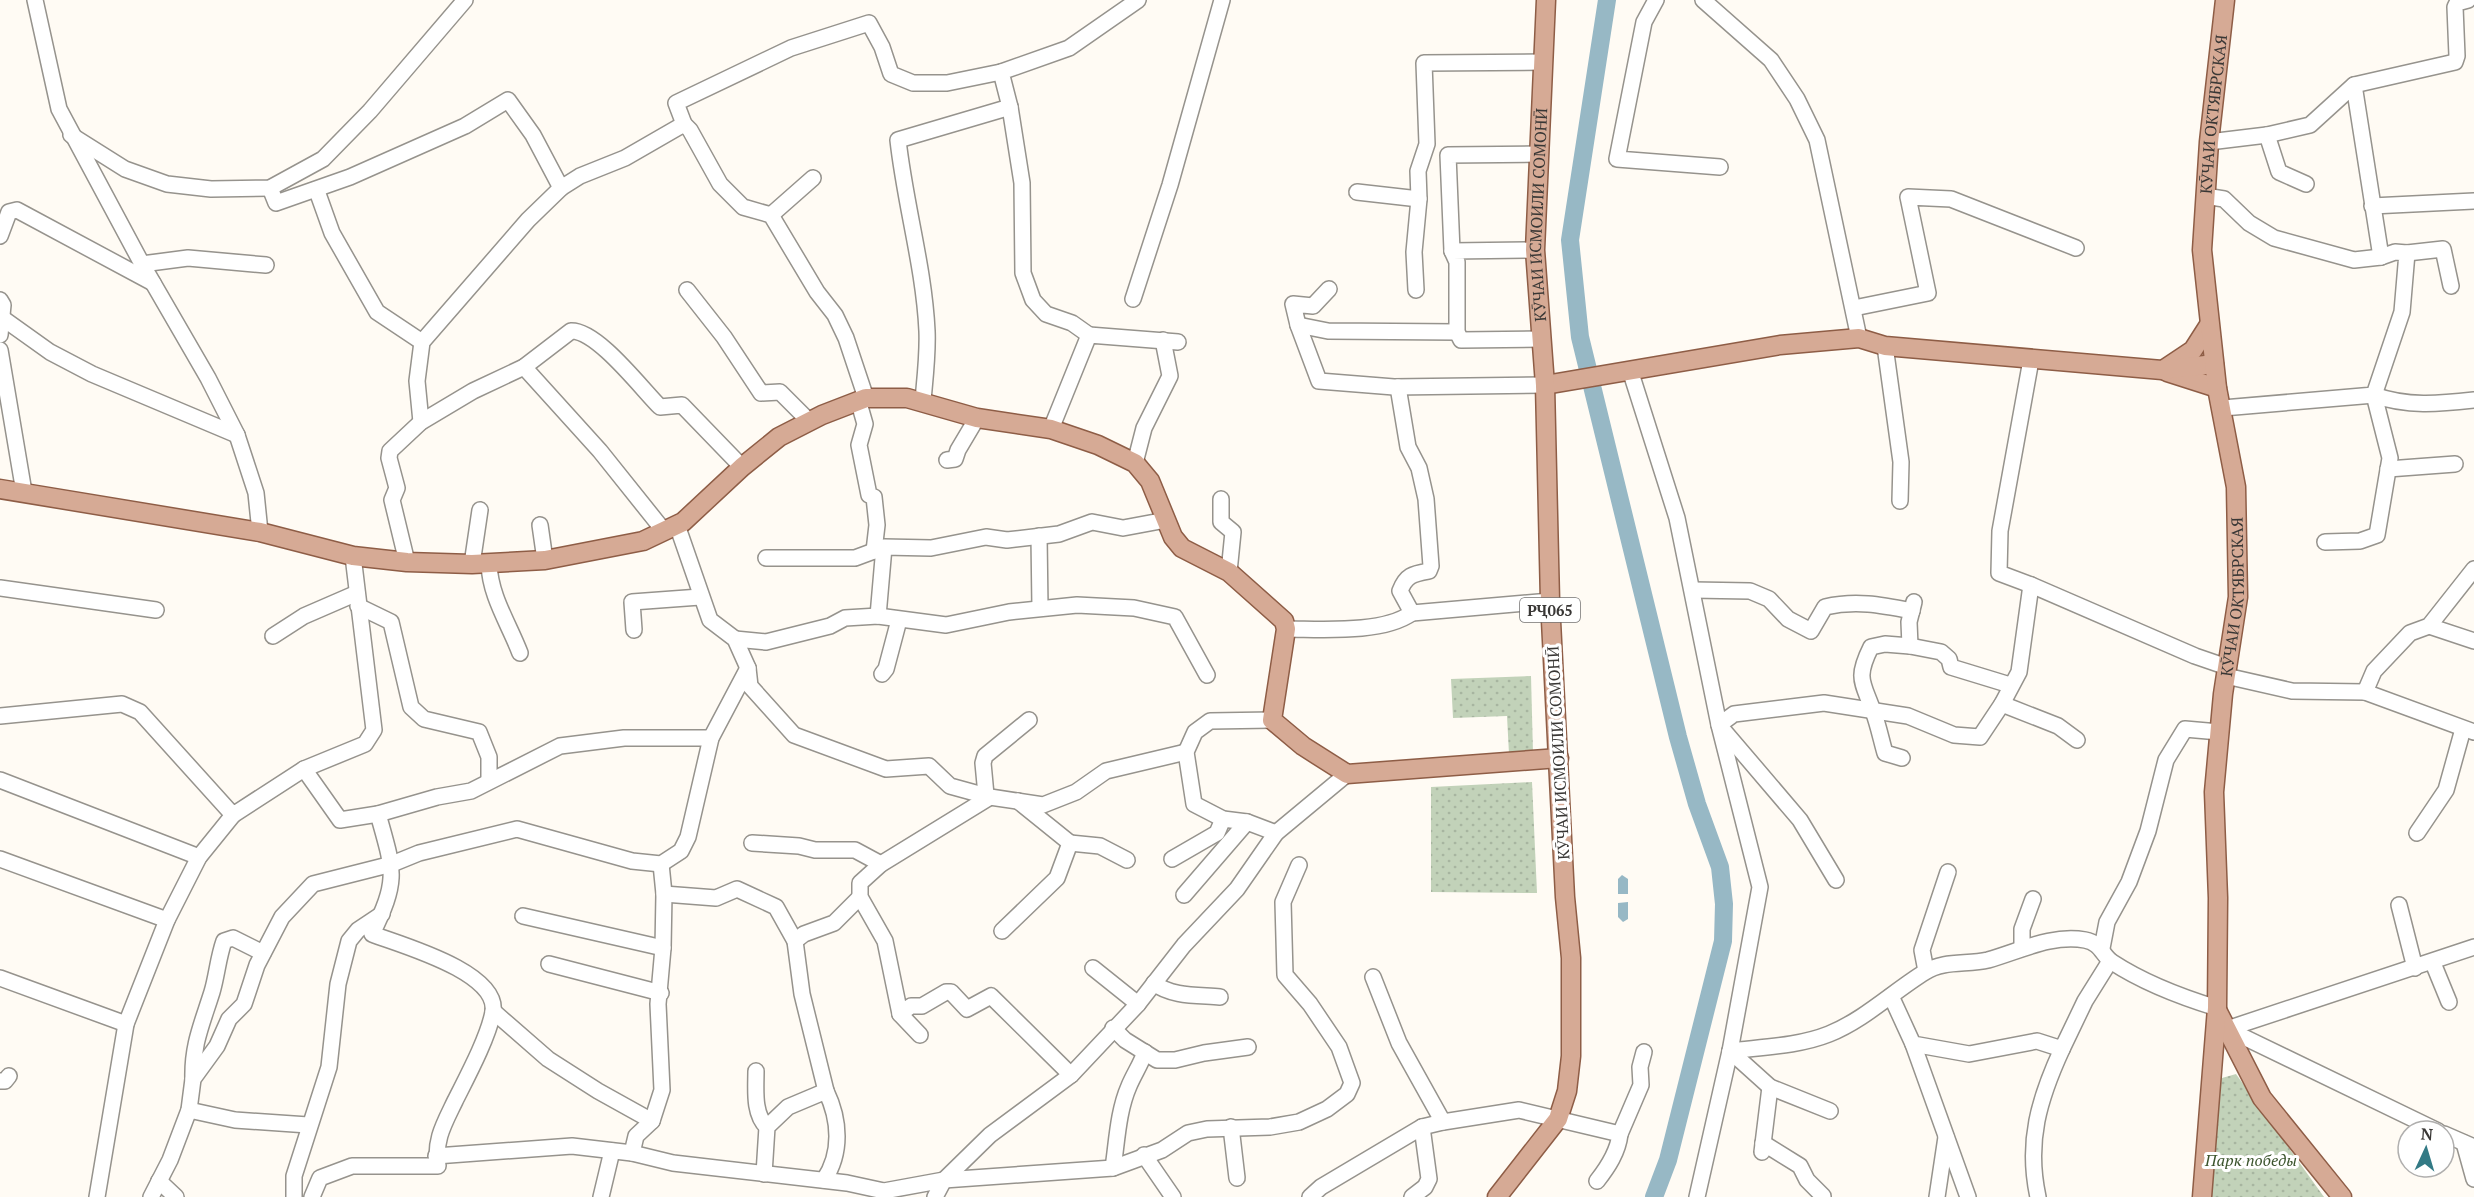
<svg xmlns="http://www.w3.org/2000/svg" width="2474" height="1197" viewBox="0 0 2474 1197" font-family="'PT Serif',serif">
<style>
.grass{fill:url(#grass-dots)}
.water{fill:#97b8c5}
.lines{fill:none;stroke-linecap:round;stroke-linejoin:round}
.river{stroke:#97b8c5;stroke-width:18}
.minor-casing{stroke:#96938d;stroke-width:18}
.major-casing{stroke:#8e5d46;stroke-width:21}
.minor{stroke:#fff;stroke-width:15}
.major{stroke:#d6aa95;stroke-width:18}
.labels{text-anchor:middle;dominant-baseline:central;stroke-width:6;stroke-linejoin:round;paint-order:stroke}
.shield{fill:#fff;stroke:#747372;stroke-width:1.5}
.shield-label{font-size:15px;font-weight:bold;fill:#393735}
.street-label{font-size:16px;fill:#393735;stroke:#fff}
.park-label{font-size:16px;font-style:italic;fill:#3b542c;stroke:#fff}
</style>
<defs>
<pattern id="grass-dots" width="8" height="8" patternUnits="userSpaceOnUse" patternTransform="scale(1.5)"><rect width="8" height="8" fill="#c2d2b9"/><path d="M2 2h.1M6 6h.1" fill="none" stroke="#a7b5a0" stroke-width="1.8" stroke-linecap="round"/></pattern>
</defs>
<rect width="100%" height="100%" fill="#fffbf4"/>
<!-- grass -->
<g class="grass">
<polygon points="1531,676 1533,753 1509,754 1507,716 1453,718 1451,679"/>
<polygon points="1532,782 1537,893 1431,892 1431,787"/>
<polygon points="2236,1074 2324,1197 2211,1197 2215,1080"/>
</g>
<!-- water -->
<g class="water">
<polygon points="1622,875 1628,879 1628,894 1618,894 1618,879"/>
<polygon points="1628,902 1628,919 1623,922 1618,917 1618,903"/>
</g>
<g class="lines">
<!-- river -->
<polyline class="river" points="1607,0 1570,240 1580,337 1678,737 1697,804 1720,867 1724,904 1723,941 1668,1160 1654,1197"/>
<!-- minor casing -->
<g class="minor-casing">
<g id="minor">
<polyline points="35,0 59,109 142,264 208,378 237,435 256,493 260,532"/>
<polyline points="1656,0 1644,22 1617,159 1720,167"/>
<polyline points="1703,0 1771,60 1797,99 1817,140 1859,338"/>
<polyline points="2354,85 2455,62 2457,56 2455,7 2457,3 2468,0"/>
<polyline points="1010,107 1022,183 1023,273 1033,300 1046,314 1072,323 1089,335"/>
<polyline points="684,124 676,103 791,48 869,23 882,47 891,74 913,83 947,83 1001,72"/>
<polyline points="71,135 125,169 167,184 211,189 270,188 323,159 370,111 465,0"/>
<polyline points="2267,135 2279,172 2306,184"/>
<polyline points="2209,142 2267,135 2310,125 2354,85 2381,257 2395,252 2407,253 2402,312 2374,395 2223,408"/>
<polyline points="270,188 276,203 350,177 465,126 508,100 533,135 561,188"/>
<polyline points="317,191 332,233 377,312 422,342"/>
<polyline points="1357,192 1419,199"/>
<polyline points="2205,196 2224,199 2249,223 2274,238 2354,260 2381,257"/>
<polyline points="2372,206 2474,201"/>
<polyline points="771,215 813,178"/>
<polyline points="0,236 9,212 17,210 153,283"/>
<polyline points="1535,250 1452,251 1457,262 1457,332 1461,340 1541,339"/>
<polyline points="1452,251 1448,155 1538,154"/>
<polyline points="2407,253 2443,249 2451,286"/>
<polyline points="142,264 188,258 266,265"/>
<polyline points="1329,289 1313,306 1293,304 1298,325 1319,381 1394,387 1545,385"/>
<polyline points="687,290 724,337 761,393 780,392 810,422"/>
<polyline points="1416,290 1414,252 1419,199 1418,171 1427,144 1424,63 1544,62"/>
<polyline points="1133,299 1170,185 1222,0"/>
<polyline points="0,300 3,305 0,335"/>
<polyline points="1854,308 1928,293 1908,197 1951,199 2076,248"/>
<polyline points="1,317 50,352 92,374 237,435"/>
<polyline points="1298,325 1328,331 1457,332"/>
<polyline points="1885,346 1901,462 1900,501"/>
<polyline points="0,350 24,492"/>
<polyline points="2031,360 2000,531 1999,573 2031,585"/>
<polyline points="524,367 600,451 664,531"/>
<polyline points="1630,370 1677,518 1719,725 1760,887 1730,1051 1697,1197"/>
<path d="M2374,395c33,12 65,9 100,5"/>
<path d="M923,400c2,-22 5,-46 4,-69 -3,-64 -22,-127 -29,-191l112,-33 -9,-35 68,-24 69,-48"/>
<polyline points="859,403 865,424 859,445 869,495 874,497 877,525 874,551"/>
<polyline points="421,422 417,381 422,342 528,220 561,188 580,176 625,158 684,124 690,130 720,184 743,207 771,215 817,292 835,315 846,338 866,398"/>
<polyline points="1051,429 1089,335 1178,342"/>
<polyline points="947,460 955,459 958,450 977,418"/>
<polyline points="1135,463 1144,428 1170,376 1163,340"/>
<polyline points="2388,469 2455,464"/>
<polyline points="1221,499 1221,522 1233,532 1229,572"/>
<polyline points="540,525 545,560"/>
<polyline points="677,525 710,620 735,639 748,668 750,686 794,735 886,769 929,766 950,786 990,797 1043,805 1076,792 1106,771 1186,752"/>
<polyline points="1039,536 1040,608"/>
<polyline points="2325,542 2360,541 2377,535 2390,458 2374,395"/>
<polyline points="766,558 855,558 882,548"/>
<path d="M407,562l-15,-62 5,-12 -8,-30 1,-7 31,-29 52,-31 51,-24 47,-36c26,-1 70,57 89,76l22,-2 60,62"/>
<polyline points="472,564 480,510"/>
<path d="M489,564c1,32 20,60 31,89"/>
<polyline points="0,588 156,610"/>
<path d="M1693,590l57,1 19,8 19,20 23,12 14,-24c31,-7 56,-2 87,4"/>
<polyline points="358,606 391,622 411,707 424,719 479,732 489,757 489,781"/>
<polyline points="1412,613 1550,601"/>
<polyline points="878,616 884,547 931,548 986,537 1007,540 1059,534 1092,522 1123,528 1166,520"/>
<polyline points="2429,626 2474,641"/>
<path d="M1286,629c36,0 96,5 126,-16l-12,-22c6,-16 13,-17 29,-20l2,-5 -5,-67 -7,-31 -11,-21 -10,-60"/>
<polyline points="634,630 632,602 700,597"/>
<polyline points="273,636 304,616 357,593"/>
<polyline points="735,639 766,642 830,626 845,618 878,616 946,625 1009,612 1077,605 1134,608 1175,617 1207,675"/>
<polyline points="1910,646 1909,622 1914,602"/>
<polyline points="882,674 886,669 899,620"/>
<polyline points="2226,676 2292,691 2365,692 2474,732"/>
<polyline points="2365,692 2374,671 2410,633 2429,626 2474,569"/>
<polyline points="2002,704 2058,726 2077,740"/>
<polyline points="0,716 122,704 140,712 233,815 304,769 365,744 374,730 353,556"/>
<polyline points="1272,720 1210,721 1195,732 1186,752 1194,804 1223,819 1247,822 1276,833"/>
<path d="M1902,758l-17,-5c-4,-14 -7,-29 -12,-42 -10,-29 -18,-32 -2,-64l14,-3 25,2 31,6 8,7 2,8 59,18"/>
<polyline points="304,769 340,820 378,814 437,797 471,791 560,746 624,738 711,738"/>
<polyline points="0,780 199,857"/>
<polyline points="986,795 983,763 985,756 1029,720"/>
<polyline points="2417,833 2446,790 2463,729"/>
<polyline points="752,843 799,846 815,850 855,850 881,864"/>
<polyline points="1070,843 1100,846 1127,860"/>
<polyline points="0,859 167,920"/>
<polyline points="1172,859 1217,833 1223,819"/>
<polyline points="1836,880 1800,820 1719,725 1734,714 1824,703 1908,716 1954,735 1980,737 2002,704 2019,672 2031,585 2195,656 2227,667"/>
<polyline points="664,894 716,898 737,889 776,907 795,941 802,994 826,1091 788,1107 767,1127 764,1174"/>
<polyline points="1184,895 1247,822"/>
<polyline points="2399,905 2415,968"/>
<polyline points="523,916 663,948"/>
<polyline points="1002,931 1057,878 1070,843 1018,801"/>
<polyline points="795,941 804,934 834,923 860,897"/>
<polyline points="2022,948 2022,929 2033,899"/>
<polyline points="2102,948 2107,922 2129,882 2148,831 2166,760 2185,729 2219,732"/>
<polyline points="2433,963 2449,1002"/>
<polyline points="549,964 661,993"/>
<polyline points="1093,968 1138,1004"/>
<polyline points="1926,971 1922,950 1948,872"/>
<polyline points="1373,977 1399,1043 1443,1122"/>
<polyline points="0,978 126,1024"/>
<path d="M1154,983c17,14 46,12 66,14"/>
<polyline points="1891,996 1913,1044 1969,1054 2037,1041 2062,1049 2085,1001 2110,961"/>
<polyline points="493,1011 548,1059 598,1091 652,1121"/>
<polyline points="900,1014 911,1006 922,1006 946,992 951,992 967,1009 991,996 1071,1075"/>
<polyline points="1113,1028 1125,1040 1157,1060 1175,1060 1204,1053 1248,1047"/>
<polyline points="2227,1029 2474,947"/>
<polyline points="2227,1029 2438,1131"/>
<polyline points="920,1035 900,1014 885,941 860,897 860,883 881,864 990,797"/>
<polyline points="1913,1044 1968,1197"/>
<path d="M1730,1051c33,-4 69,-5 99,-17 35,-14 65,-43 96,-62 19,-12 42,-7 63,-12 32,-9 64,-26 97,-20 16,3 17,15 27,22 32,21 69,35 105,46"/>
<polyline points="1730,1051 1770,1087 1830,1111"/>
<path d="M756,1071c0,18 -3,43 11,56"/>
<path d="M193,1079c-1,-34 9,-55 19,-87 5,-17 6,-34 12,-51l9,-3 30,15"/>
<polyline points="0,1081 5,1081 9,1076"/>
<polyline points="189,1110 235,1120 308,1125"/>
<polyline points="1231,1127 1237,1178"/>
<polyline points="1620,1134 1641,1085 1640,1067 1644,1052"/>
<polyline points="2444,1134 2474,1147"/>
<polyline points="1763,1143 1800,1166 1807,1180 1823,1196"/>
<polyline points="2464,1143 2474,1179"/>
<polyline points="1762,1152 1770,1087"/>
<polyline points="632,1153 636,1136 652,1121 662,1090 658,1004 663,948 664,894 661,864"/>
<polyline points="1144,1155 1173,1197"/>
<polyline points="436,1156 572,1146 632,1153 673,1163 847,1183 884,1191 944,1180 1113,1168 1162,1150 1188,1133 1207,1129 1270,1127 1299,1122 1327,1109 1347,1094 1352,1083 1339,1047 1310,1004 1285,975 1283,902 1299,865"/>
<path d="M1113,1168c4,-27 5,-57 16,-82 5,-12 12,-22 16,-34"/>
<path d="M824,1180c18,-27 16,-60 2,-89"/>
<polyline points="159,1181 176,1197"/>
<polyline points="97,1197 126,1024 167,920 199,857 233,815"/>
<polyline points="151,1197 170,1160 189,1110 193,1079 217,1046 229,1019 244,1004 257,965 282,917 313,884 392,864 419,853 517,829 632,861 661,864 681,851 688,837 711,738 748,668"/>
<polyline points="294,1197 294,1176 329,1067 338,984 349,941 358,930 382,914"/>
<path d="M312,1197l8,-19 32,-12h86c-4,-26 6,-42 17,-65 12,-24 33,-63 38,-89 6,-40 -92,-67 -121,-78 27,-55 22,-63 6,-120"/>
<polyline points="601,1197 612,1151"/>
<polyline points="935,1197 944,1180 990,1135 1071,1075 1138,1004 1184,945 1237,889 1276,833 1347,774"/>
<path d="M1310,1197l11,-10 101,-60 21,-5 76,-12 101,24c-2,18 -12,33 -23,47"/>
<polyline points="1412,1197 1425,1187 1429,1179 1422,1127"/>
<polyline points="1937,1197 1946,1137"/>
<path d="M2038,1197c-12,-55 1,-98 24,-148"/>
</g>
</g>
<!-- major casing -->
<g class="major-casing">
<g id="major">
<polyline points="2166,368 2193,350 2209,325"/>
<polyline points="2167,372 2217,388"/>
<polyline points="1545,385 1780,345 1859,338 1885,346 2162,370 2214,364"/>
<polyline points="0,489 260,532 353,556 407,562 472,564 545,560 643,541 683,522 742,467 779,437 822,415 866,398 907,398 977,418 1051,429 1098,445 1135,463 1150,481 1173,537 1182,548 1229,572 1284,621 1286,629 1272,720 1303,746 1347,774 1559,758"/>
<polyline points="2217,1010 2262,1098 2342,1197"/>
<path id="s1" d="M1497,1197l61,-78 9,-28 4,-35v-98l-6,-61 -15,-296 -5,-216 -10,-135 11,-250"/>
<path id="s2" d="M2202,1197l15,-189 1,-110 -4,-106 9,-98 15,-97 -2,-110 -19,-99 -15,-138 7,-108 16,-142"/>
</g>
</g>
<!-- minor -->
<use href="#minor" class="minor"/>
<!-- major -->
<use href="#major" class="major"/>
</g>
<g class="labels">
<!-- shield labels -->
<rect class="shield" x="1520" y="598" width="60" height="24" rx="4.5"/>
<g class="shield-label">
<text x="1550" y="610">РҶ065</text>
</g>
<!-- street labels -->
<g class="street-label">
<text stroke="none"><textPath href="#s2" startOffset="1088">КӮЧАИ ОКТЯБРСКАЯ</textPath></text>
<text stroke="none"><textPath href="#s1" startOffset="1006">КӮЧАИ ИСМОИЛИ СОМОНӢ</textPath></text>
<text stroke="none"><textPath href="#s2" startOffset="602">КӮЧАИ ОКТЯБРСКАЯ</textPath></text>
<text transform="translate(1558 753) rotate(-93)">КӮЧАИ ИСМОИЛИ СОМОНӢ</text>
</g>
<!-- park labels -->
<g class="park-label">
<text x="2251" y="1160">Парк победы</text>
</g>
</g>
<!-- north arrow -->
<g transform="translate(2426 1149) rotate(4)"><circle r="28" fill="#ffffff" stroke="#b0afae" stroke-width="1.5"/>
<path d="M0-4.5L10 22L0 15L-10 22Z" fill="#337a85"/>
<text y="-9" font-size="16" font-weight="bold" text-anchor="middle" fill="#393735">N</text>
</g>
</svg>
